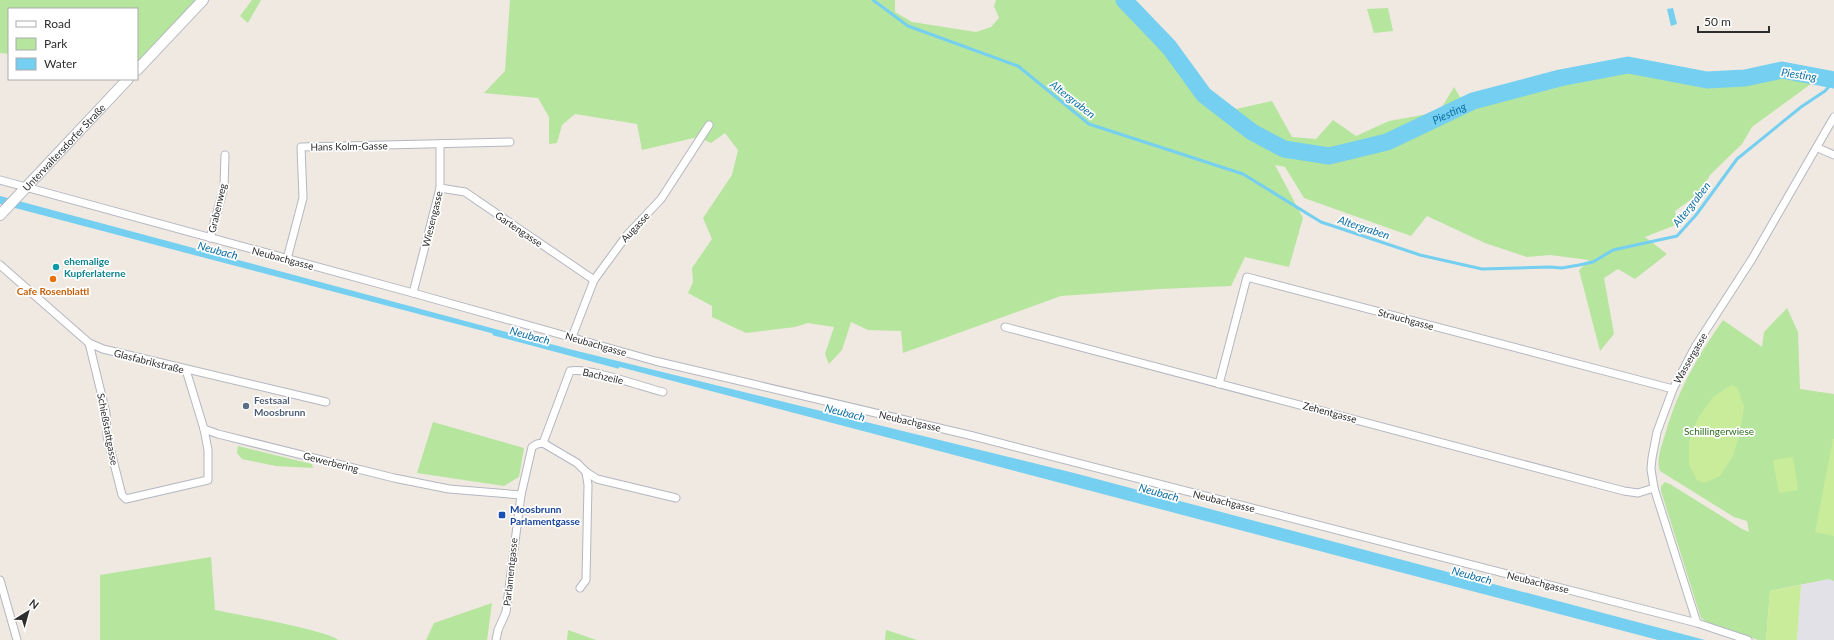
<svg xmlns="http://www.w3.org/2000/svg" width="1834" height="640" viewBox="0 0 1834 640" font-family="Lato,sans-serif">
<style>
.industrial{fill:#e3e1e8}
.green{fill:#b6e59e}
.pitch{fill:#c9ec9a}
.water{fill:#75cff0}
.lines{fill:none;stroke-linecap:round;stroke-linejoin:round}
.stream{stroke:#75cff0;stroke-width:3}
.river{stroke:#75cff0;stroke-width:17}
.minor-casing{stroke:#b4b7c1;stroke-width:9}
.secondary-casing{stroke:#b4b7c1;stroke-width:12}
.minor{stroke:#fff;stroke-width:7}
.secondary{stroke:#fff;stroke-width:10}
.culture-dot{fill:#0f9aa8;stroke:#fff;stroke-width:1.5}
.food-dot{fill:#e8710a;stroke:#fff;stroke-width:1.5}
.service-dot{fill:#5c6f8a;stroke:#fff;stroke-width:1.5}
.transit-dot{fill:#1a4fb4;stroke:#fff;stroke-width:1.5}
.labels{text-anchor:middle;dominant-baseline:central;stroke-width:3.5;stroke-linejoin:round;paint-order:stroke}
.street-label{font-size:10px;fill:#2e2e2e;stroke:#fff}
.culture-label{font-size:10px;font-weight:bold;fill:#0d838f;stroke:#fff;text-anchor:start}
.food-label{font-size:10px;font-weight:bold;fill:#c56008;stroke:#fff}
.service-label{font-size:10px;font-weight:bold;fill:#4e5e75;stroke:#fff;text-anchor:start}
.park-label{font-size:10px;fill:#2c6e1b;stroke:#fff}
.transit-label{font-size:10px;font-weight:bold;fill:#164399;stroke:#fff;text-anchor:start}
.water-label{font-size:11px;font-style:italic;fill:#0d6fa3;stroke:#fff}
</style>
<rect width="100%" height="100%" fill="#efe9e1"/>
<!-- industrial -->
<polygon class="industrial" points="1829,579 1834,581 1834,640 1797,640 1801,585"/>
<!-- green -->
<g class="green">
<polygon points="0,0 198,0 137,65 137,9 9,9 9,54 0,53"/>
<polygon points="252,0 261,0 248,23 240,16"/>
<polygon points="510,0 895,0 895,12 912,22 976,32 991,27 999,18 994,6 996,0 1119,0 1227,111 1272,101 1292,137 1316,139 1333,120 1356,136 1389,121 1439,112 1454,87 1463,102 1476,98 1478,106 1551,84 1565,82 1565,78 1627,70 1712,86 1784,75 1815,81 1752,127 1742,144 1711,174 1696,196 1675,211 1678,224 1645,237 1667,254 1635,279 1618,269 1604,278 1614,334 1600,351 1579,270 1589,260 1550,255 1527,257 1485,243 1427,216 1411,236 1304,198 1285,167 1275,165 1303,218 1289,267 1245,257 1231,286 1160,289 1061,296 903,353 901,331 868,330 851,322 842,350 829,364 825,354 834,327 808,323 795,327 746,333 712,317 712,306 688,293 693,282 692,268 712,239 703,218 732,175 738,150 725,133 711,143 698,137 642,150 637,124 575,114 562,125 557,143 549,144 549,117 538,98 484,93 505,71"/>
<polygon points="1388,8 1393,31 1374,33 1367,9"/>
<path d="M1787,308l11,24 2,57 34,5v187l-5,-2 -59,12 -4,49h-8l-51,-18 -6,-4 -40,-127v-5l4,-4 5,2 72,45 7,3 -2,-11 -13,-4 -74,-46c-4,-10 1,-23 4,-33 12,-44 32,-80 59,-118l39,27 2,-15z"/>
<polygon points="433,422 524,448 519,477 504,486 417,473"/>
<polygon points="238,446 312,464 313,468 276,466 242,459 237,453"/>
<path d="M211,557l4,53c20,4 114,21 123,30h-238v-65z"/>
<polygon points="492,603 487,640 426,640 434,623"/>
<polygon points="568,630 596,640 567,640"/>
<polygon points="886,630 917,640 885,640"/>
</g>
<!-- pitch -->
<g class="pitch">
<polygon points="1731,385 1738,388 1744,407 1739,437 1733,456 1720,476 1704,483 1697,480 1689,465 1689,442 1698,418 1713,397"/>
<polygon points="1833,439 1834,439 1834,536 1815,532"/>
<polygon points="1793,457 1798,490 1779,493 1773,460"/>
<polygon points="1801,585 1797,640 1766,640 1770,591"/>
</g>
<!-- water -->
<g class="water">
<polygon points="1673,8 1677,24 1671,26 1667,9"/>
<polygon points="0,196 573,350 1074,473 1705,640 1658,640 0,204"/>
</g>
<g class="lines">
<!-- stream -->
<g class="stream">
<polyline points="873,0 908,26 1018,66 1089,124 1243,174 1321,222 1420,255 1482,269 1550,267 1562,268 1579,265 1593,262 1613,250 1677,236 1696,215 1737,159 1801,107 1825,91 1834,81"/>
<polyline points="494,334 618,367"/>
</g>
<!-- river -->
<path class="river" id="s1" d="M1124,0l45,47 35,48 48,37 32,17 45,7 58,-14 86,-41 87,-23 68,-13 79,15 38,-2 37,-8 52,10"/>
<!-- minor casing -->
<g class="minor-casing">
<g id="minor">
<polyline points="1818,148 1834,155"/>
<polyline points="0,180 413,293 655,361 973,436 1697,623 1748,640"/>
<polyline points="440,188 465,192 594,280"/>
<polyline points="210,238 224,187 225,155"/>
<polyline points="287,259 303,198 301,147 510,142"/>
<polyline points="0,265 89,343 103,349 326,402"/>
<polyline points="413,293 440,188 440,144"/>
<polyline points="1005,327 1624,491 1638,493 1654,488"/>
<polyline points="572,337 594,280 627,235 661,199 709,125"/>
<polyline points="89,343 106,413 107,436 122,495 126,499 208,480 208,450 204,429 186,370"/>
<polyline points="1219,384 1247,277 1673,389"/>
<polyline points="204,429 218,434 394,478 449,489 521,495"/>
<path d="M543,443l27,-72c18,-4 73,16 93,21"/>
<polyline points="0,580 17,640"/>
<polyline points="580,588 586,580 588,485 586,472"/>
<polyline points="1697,623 1654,488 1651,469 1652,458 1657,432 1673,389 1695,347 1752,259 1834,117"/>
<polyline points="496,640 498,630 506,612 521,495 532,447 537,444 543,443 577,463 586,472 597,479 676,498"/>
</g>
</g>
<!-- secondary casing -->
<g class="secondary-casing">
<g id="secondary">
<polyline points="137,70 203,0"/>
<path id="s2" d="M0,215l128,-136"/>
</g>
</g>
<!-- minor -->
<use href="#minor" class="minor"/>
<!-- secondary -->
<use href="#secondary" class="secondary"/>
</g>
<!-- markers -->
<circle class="culture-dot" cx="56" cy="267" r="4"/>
<circle class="food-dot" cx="53" cy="279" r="4"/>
<circle class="service-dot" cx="246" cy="406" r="4"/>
<rect class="transit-dot" x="498" y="511" width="8" height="8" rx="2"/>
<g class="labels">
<!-- street labels -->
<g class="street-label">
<text transform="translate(349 146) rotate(-1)">Hans Kolm-Gasse</text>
<text stroke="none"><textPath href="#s2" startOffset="93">Unterwaltersdorfer Straße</textPath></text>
<text transform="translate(217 208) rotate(-77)">Grabenweg</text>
<text transform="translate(432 219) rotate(-76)">Wiesengasse</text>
<text transform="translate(635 227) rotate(-47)">Augasse</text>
<text transform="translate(519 229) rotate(34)">Gartengasse</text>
<text transform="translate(283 258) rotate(15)">Neubachgasse</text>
<text transform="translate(1406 319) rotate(15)">Strauchgasse</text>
<text transform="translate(596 344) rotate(16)">Neubachgasse</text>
<text transform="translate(1690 358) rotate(-60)">Wassergasse</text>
<text transform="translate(149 361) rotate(14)">Glasfabrikstraße</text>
<text transform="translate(603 376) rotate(13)">Bachzeile</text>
<text transform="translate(1330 412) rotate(15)">Zehentgasse</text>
<text transform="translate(910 421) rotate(13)">Neubachgasse</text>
<text transform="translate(108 429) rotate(79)">Schießstattgasse</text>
<text transform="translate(331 462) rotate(14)">Gewerbering</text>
<text transform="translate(1224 501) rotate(14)">Neubachgasse</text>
<text transform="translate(510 572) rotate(-84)">Parlamentgasse</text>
<text transform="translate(1538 582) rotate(14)">Neubachgasse</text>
</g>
<!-- culture labels -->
<g class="culture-label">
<text x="64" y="261">ehemalige<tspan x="64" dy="12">Kupferlaterne</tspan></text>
</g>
<!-- food labels -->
<g class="food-label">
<text x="53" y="291">Cafe Rosenblattl</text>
</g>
<!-- service labels -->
<g class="service-label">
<text x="254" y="400">Festsaal<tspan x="254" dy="12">Moosbrunn</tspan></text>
</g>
<!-- park labels -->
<g class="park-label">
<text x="1719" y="431">Schillingerwiese</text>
</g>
<!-- transit labels -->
<g class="transit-label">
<text x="510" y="509">Moosbrunn<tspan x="510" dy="12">Parlamentgasse</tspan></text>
</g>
<!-- water labels -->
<g class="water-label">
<text transform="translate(1799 74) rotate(8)">Piesting</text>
<text transform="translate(1073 99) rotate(38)">Altergraben</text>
<text stroke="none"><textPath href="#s1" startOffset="395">Piesting</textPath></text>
<text transform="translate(1691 204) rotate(-52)">Altergraben</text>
<text transform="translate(1364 227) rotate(18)">Altergraben</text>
<text transform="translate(218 250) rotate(15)">Neubach</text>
<text transform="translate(530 335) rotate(15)">Neubach</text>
<text transform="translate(845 412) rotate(14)">Neubach</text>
<text transform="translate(1159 492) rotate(15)">Neubach</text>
<text transform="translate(1472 575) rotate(15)">Neubach</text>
</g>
</g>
<!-- legend -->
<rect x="8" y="8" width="130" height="72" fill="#ffffff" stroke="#ababab"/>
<rect x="16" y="21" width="20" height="6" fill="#ffffff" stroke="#ababab"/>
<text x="44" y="28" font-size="12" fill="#2e2e2e">Road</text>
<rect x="16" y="38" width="20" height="12" fill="#b6e59e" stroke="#ababab"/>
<text x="44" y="48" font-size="12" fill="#2e2e2e">Park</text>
<rect x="16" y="58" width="20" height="12" fill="#75cff0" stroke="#ababab"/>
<text x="44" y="68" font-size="12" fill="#2e2e2e">Water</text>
<!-- north arrow -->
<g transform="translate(28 612) rotate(37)" stroke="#ffffff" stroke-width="3" paint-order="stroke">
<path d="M0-3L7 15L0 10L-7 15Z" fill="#2e2e2e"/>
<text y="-6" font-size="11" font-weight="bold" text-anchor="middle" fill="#2e2e2e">N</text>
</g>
<!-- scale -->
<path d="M1698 26v6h71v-6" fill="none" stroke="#2e2e2e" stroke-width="2"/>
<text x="1704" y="26" font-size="12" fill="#2e2e2e" stroke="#ffffff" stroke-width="3" paint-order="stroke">50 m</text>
</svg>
